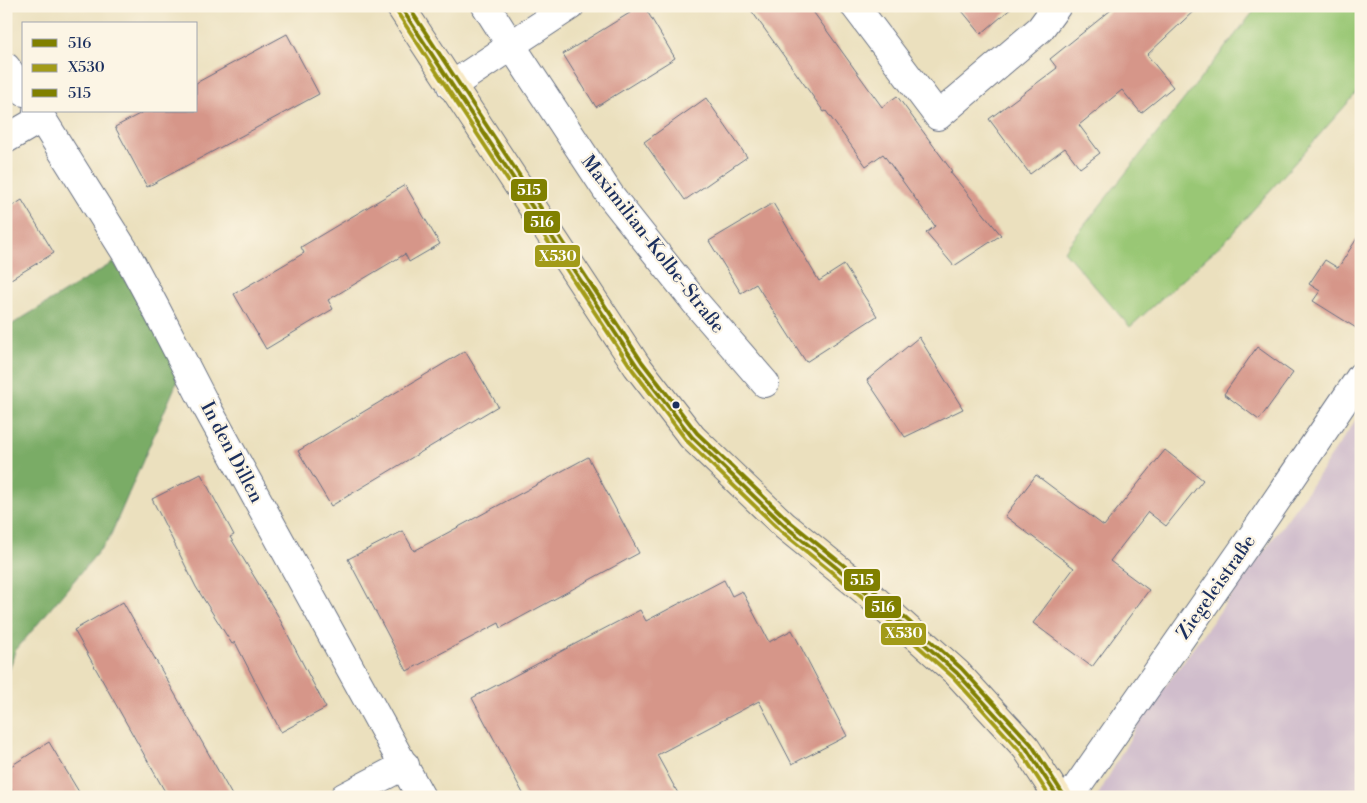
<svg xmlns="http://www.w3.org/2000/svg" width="1367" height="803" viewBox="0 0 1367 803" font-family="'Libre Bodoni',serif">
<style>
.industrial{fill:#d0bdcc}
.green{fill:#99c775;stroke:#5a7b6a}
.forest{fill:#7aac66;stroke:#4a6e62}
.building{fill:#d69689}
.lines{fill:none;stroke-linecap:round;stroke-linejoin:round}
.street-casing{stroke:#646d80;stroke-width:30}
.secondary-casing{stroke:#646d80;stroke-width:30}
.street{stroke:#fff;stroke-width:28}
.secondary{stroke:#f7e8c3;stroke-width:28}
.bus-1-casing{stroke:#fcf5e5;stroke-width:8}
.bus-2-casing{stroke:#fcf5e5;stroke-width:8}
.bus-3-casing{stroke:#fcf5e5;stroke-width:8}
.bus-1{stroke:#808000;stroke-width:4}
.bus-2{stroke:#a29b19;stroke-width:4}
.bus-3{stroke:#808000;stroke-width:4}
.bus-dot{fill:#1b2f5e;stroke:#fcf5e5;stroke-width:2}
.labels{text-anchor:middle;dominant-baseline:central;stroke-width:4.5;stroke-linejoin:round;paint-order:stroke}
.street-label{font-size:19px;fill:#1b2f5e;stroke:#fcf5e5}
.line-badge{stroke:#fcf5e5;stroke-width:2}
.badge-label{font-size:14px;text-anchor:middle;font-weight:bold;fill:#fff}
</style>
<rect width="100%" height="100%" fill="#fcf5e5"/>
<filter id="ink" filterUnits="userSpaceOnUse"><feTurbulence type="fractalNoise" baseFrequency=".02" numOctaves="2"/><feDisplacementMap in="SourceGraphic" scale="10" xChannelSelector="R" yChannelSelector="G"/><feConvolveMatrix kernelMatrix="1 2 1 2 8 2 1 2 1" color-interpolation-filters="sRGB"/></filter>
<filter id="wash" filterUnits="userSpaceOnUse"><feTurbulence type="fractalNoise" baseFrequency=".0096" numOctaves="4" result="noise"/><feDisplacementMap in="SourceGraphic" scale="20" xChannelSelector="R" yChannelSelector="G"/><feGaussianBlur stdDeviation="1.12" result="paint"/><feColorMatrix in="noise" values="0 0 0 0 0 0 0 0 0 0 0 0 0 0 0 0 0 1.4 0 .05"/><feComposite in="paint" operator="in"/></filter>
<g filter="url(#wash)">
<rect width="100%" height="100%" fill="#ebe0be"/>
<!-- industrial -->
<polygon class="industrial" points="1361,412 1361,797 1097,797 1140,721 1304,496"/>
<!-- green -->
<polygon class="green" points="1258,6 1361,6 1361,88 1228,238 1130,327 1064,251"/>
<!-- forest -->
<polygon class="forest" points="114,262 172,354 177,382 109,539 15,651 6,681 6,328"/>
<g id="blocks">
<!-- building -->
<g class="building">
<polygon points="641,6 644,6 675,58 596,107 563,54"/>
<polygon points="748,6 809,6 882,107 897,96 952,171 950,172 1001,235 954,266 926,233 935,226 883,154 866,166 826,111 824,112"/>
<polygon points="958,6 1014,6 981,34"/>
<polygon points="1116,6 1199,6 1147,55 1173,87 1141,113 1122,90 1079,125 1100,153 1080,168 1065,148 1030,174 989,119 1057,68 1050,59"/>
<polygon points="287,34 319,94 147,187 115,127 145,111 196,111 196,83"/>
<polygon points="706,98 747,157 685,200 644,142"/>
<polygon points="405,185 440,244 409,262 405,254 328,300 333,309 266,349 234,294 304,253 301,247"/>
<polygon points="22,200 54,253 6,282 6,210"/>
<polygon points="773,203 819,281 844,265 877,316 806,362 756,284 741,293 709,241"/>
<polygon points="1361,232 1361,331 1313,301 1320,291 1309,284 1325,260 1338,268"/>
<polygon points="919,337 963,409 905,437 867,380"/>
<polygon points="1257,347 1293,373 1259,420 1224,394"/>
<polygon points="465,351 498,406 331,506 298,451"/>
<polygon points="1165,450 1203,480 1166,526 1148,512 1110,561 1149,590 1092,667 1033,623 1074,568 1005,516 1036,475 1104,526"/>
<polygon points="588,457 639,553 501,628 499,623 407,671 348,559 403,531 414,551"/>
<polygon points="201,474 234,535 230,537 277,614 326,708 281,732 235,642 232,644 196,587 152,499"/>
<polygon points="724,580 732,596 742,591 769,642 792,630 847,736 792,764 759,701 657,755 680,797 525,797 472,698 640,610 646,621"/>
<polygon points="123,602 233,797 168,797 74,630"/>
<polygon points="49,742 82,797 16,797 6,781 6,769"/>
</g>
</g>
</g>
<g filter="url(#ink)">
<use href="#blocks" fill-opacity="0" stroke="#646d80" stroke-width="1"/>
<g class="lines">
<!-- street casing -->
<g class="street-casing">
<g id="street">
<polyline points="486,6 507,39"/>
<polyline points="855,6 938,116 1040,29 1057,6"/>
<polyline points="517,41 570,6"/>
<polyline points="515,51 610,195 695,302 765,383"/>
<polyline points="6,67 24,92"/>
<polyline points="451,86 505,50"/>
<polyline points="37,111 126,253 155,307 206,406 421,797"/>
<polyline points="6,139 42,118"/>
<polyline points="344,797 405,765"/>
<polyline points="1070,797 1253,535 1361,376"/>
</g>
</g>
<!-- secondary casing -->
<g class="secondary-casing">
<polyline id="secondary" points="400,6 637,366 692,437 785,526 864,590 957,673 1026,748 1058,797"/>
</g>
<!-- street -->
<use href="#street" class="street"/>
<!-- secondary -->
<use href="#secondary" class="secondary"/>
<!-- bus-1 casing -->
<g class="bus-1-casing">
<polyline id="bus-1" points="400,6 637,366 692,437 785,526 864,590 957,673 1026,748 1058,797"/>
</g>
<!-- bus-2 casing -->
<g class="bus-2-casing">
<polyline id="bus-2" points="395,9 632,369 687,441 781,531 860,595 953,677 1021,752 1050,797"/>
</g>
<!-- bus-3 casing -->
<g class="bus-3-casing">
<polyline id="bus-3" points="408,6 642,362 697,433 789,521 868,585 961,668 1031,744 1063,794"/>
</g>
<!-- bus-1 -->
<use href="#bus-1" class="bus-1"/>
<!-- bus-2 -->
<use href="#bus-2" class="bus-2"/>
<!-- bus-3 -->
<use href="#bus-3" class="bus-3"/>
</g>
</g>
<!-- markers -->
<circle class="bus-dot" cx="676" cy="405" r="4.5"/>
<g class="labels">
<!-- street labels -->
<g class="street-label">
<text transform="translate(653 244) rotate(52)">Maximilian-Kolbe-Straße</text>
<text transform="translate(232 452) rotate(62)">In den Dillen</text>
<text transform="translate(1216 587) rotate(-55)">Ziegeleistraße</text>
</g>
</g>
<g class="line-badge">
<rect x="510" y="178" width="38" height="24" rx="5" fill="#808000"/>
<rect x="523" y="210" width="38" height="24" rx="5" fill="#808000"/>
<rect x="534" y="244" width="47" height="24" rx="5" fill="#a29b19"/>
<rect x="843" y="568" width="38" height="24" rx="5" fill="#808000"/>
<rect x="864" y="595" width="38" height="24" rx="5" fill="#808000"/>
<rect x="880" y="622" width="47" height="24" rx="5" fill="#a29b19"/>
</g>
<g class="badge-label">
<text x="529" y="195">515</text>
<text x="542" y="227">516</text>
<text x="558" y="261">X530</text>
<text x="862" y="585">515</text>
<text x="883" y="612">516</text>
<text x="904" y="638">X530</text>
</g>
<!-- margin -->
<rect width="1367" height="803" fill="none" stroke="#fcf5e5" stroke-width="25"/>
<!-- legend -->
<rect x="22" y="22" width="175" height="90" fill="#fcf5e5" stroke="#a2a6af"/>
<rect x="32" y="39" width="25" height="8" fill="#808000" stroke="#a2a6af"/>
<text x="68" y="48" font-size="15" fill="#1b2f5e">516</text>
<rect x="32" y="64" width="25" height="8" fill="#a29b19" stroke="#a2a6af"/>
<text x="68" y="72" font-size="15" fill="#1b2f5e">X530</text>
<rect x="32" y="89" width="25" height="8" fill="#808000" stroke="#a2a6af"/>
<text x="68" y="98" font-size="15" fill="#1b2f5e">515</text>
</svg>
